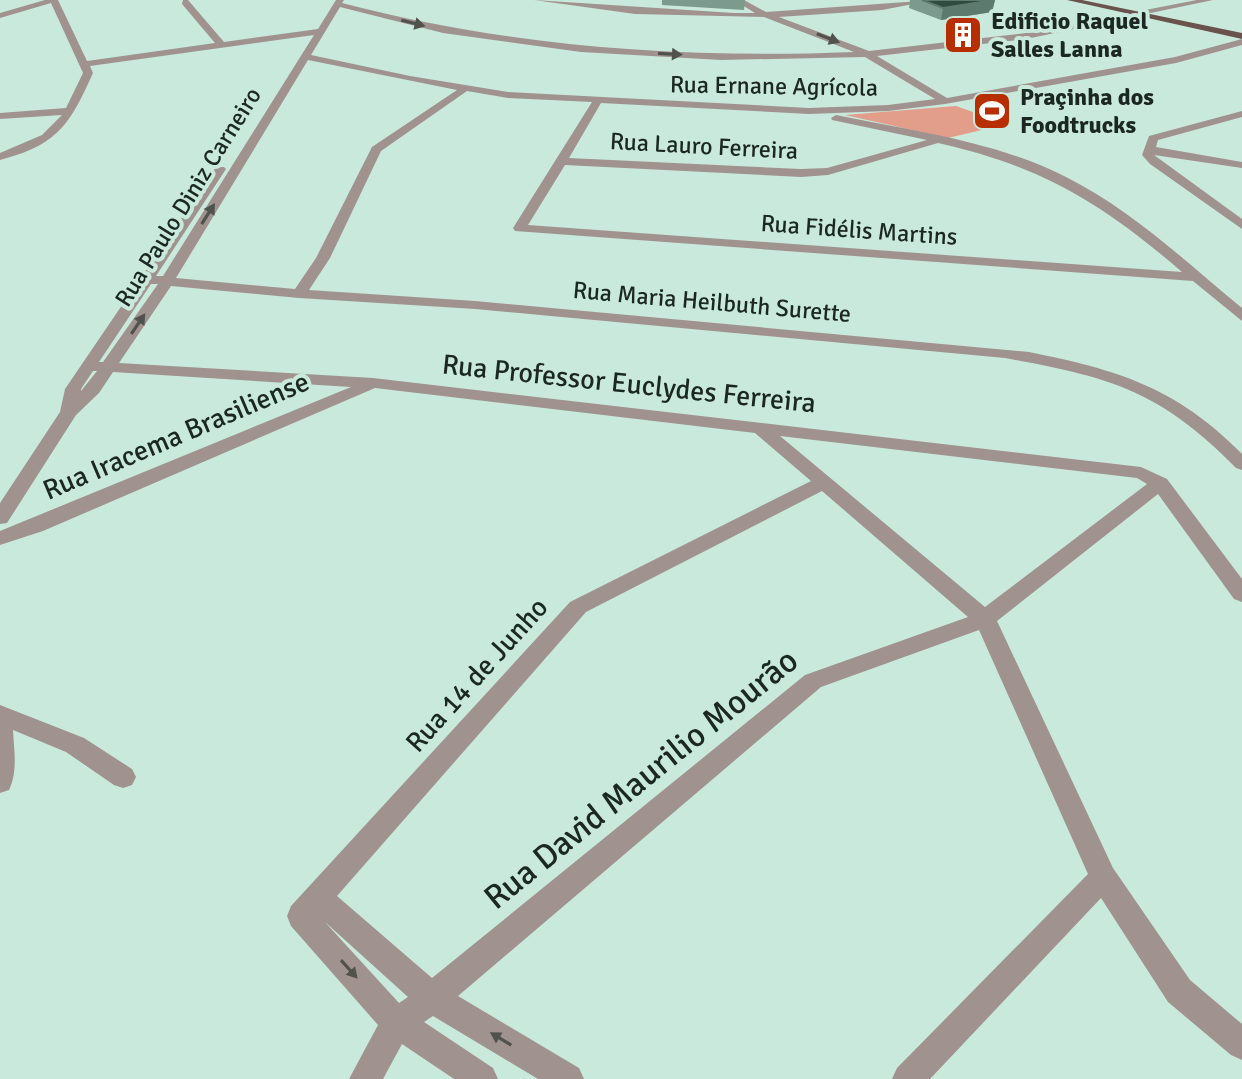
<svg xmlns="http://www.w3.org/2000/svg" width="1242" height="1079" viewBox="0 0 1242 1079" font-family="Signika,sans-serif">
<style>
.green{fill:#e39d8b}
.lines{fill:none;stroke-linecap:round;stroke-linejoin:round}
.minor{fill:#a0938f;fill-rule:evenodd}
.major{fill:#6a534d;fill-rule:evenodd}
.wall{fill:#7c9a8e}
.shaded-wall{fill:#5d7a6f}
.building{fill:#2f4a40;stroke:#5d7a6f;stroke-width:2}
.oneway{fill:#50524e}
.labels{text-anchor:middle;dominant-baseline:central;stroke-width:8;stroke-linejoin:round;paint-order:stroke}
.far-poi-label{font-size:24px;font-weight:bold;fill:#1b2722;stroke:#c9e9dc;text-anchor:start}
.far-street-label{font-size:24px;fill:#1b2722;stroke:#c9e9dc}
.street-label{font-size:28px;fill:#1b2722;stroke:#c9e9dc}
.near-street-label{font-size:34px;fill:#1b2722;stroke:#c9e9dc}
</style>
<rect width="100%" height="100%" fill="#c9e9dc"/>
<!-- green -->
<polygon class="green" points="956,106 1007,124 948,138 845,115"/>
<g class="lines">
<!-- minor -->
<g class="minor">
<path d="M45,0h13l29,61 128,-18 -33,-39 1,-4h5l36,42 94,-13 18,-29h8l-2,3c169,44 339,56 512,49l-90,-35 -129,-3 -101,-14 200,13h21l-21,-13h10l22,12 168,-12 -52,10 -103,7 90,34 157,-18 171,-33h16l-187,39 -149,17 70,42 228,-41 67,-18v6l-66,18 -231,41 -57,7 -79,3 -208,-11 -32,55 232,11 26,-1 100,-28 -95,-20 -1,-2 5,-3c77,16 159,26 230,62 66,33 120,85 176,131v13l-49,-40 -678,-50 -2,-3 79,-126 -84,-4 -41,-7 -86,60 -51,107 -21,32 166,11 554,51c89,18 147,35 213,102v16l-6,-2c-76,-78 -127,-91 -231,-110l-530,-49 -176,-11 -128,-12 -52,77 254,15 768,89 26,12 75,100v23l-8,-3 -76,-105 -161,127 116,247 77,112 52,44v36l-11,-5 -63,-53 -67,-104 -171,181h-38l5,-11 191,-194 -109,-244 -158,57 -363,309 121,72 5,11h-46l-105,-63 -9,6 69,46 5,11h-44l-52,-35 -19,35h-34l29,-54 -87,-99 -4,-10 4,-10 279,-304 241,-121 -56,-48 -380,-45 -332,143 -43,14v-14l351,-144 -238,-15 -14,21 -23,22 -69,108 -7,1v-21l60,-91 5,-23 151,-222h8l2,2 -70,107h7l151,-241 -224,31 3,7c-23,51 -35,72 -93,87v-7l42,-18 20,-20 -62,4v-6l66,-5 17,-35 -32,-70 -51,15v-5zM340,7l103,26 138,19 140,8 144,-3 70,42 -47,6 -79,3 -301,-16 -98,-16 -99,-21zM308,60l149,30 -85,57 -56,111 -21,31 -119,-11zM938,143c103,23 164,60 244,129l-654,-47 37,-60 236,12 27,-2zM151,284h7l-55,78h-4zM93,371h4l-16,20v-2zM780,436l357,42 10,6 -162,123zM822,491l146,126 -163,58 -373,303 -95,-82 249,-284zM325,922l83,75 -9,6z"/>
<polygon points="1242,111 1242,117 1158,140 1156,147 1242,162 1242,168 1154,155 1242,219 1242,229 1150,164 1142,155 1149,136"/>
<path d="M0,705l84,33 48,31 4,8 -4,8 -9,3 -9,-3 -48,-33 -53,-22c1,21 5,41 -4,60l-9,3z"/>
</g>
<!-- major -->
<polygon class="major" points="1067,0 1082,0 1242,33 1242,39"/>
</g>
<!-- wall -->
<g class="wall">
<polygon points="662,0 745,0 744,10 662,5"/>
<polygon points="910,0 995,0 992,12 941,20 909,8"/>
</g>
<!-- shaded-wall -->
<polygon class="shaded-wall" points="995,0 992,12 941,20 943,8"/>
<!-- building -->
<polygon class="building" points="922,0 994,0 943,8"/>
<!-- one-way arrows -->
<defs><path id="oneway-solid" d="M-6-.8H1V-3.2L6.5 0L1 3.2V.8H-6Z" transform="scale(2)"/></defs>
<g class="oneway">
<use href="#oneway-solid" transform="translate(413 23) rotate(14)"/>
<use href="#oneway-solid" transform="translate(828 38) rotate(21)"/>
<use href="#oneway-solid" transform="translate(670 54) rotate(3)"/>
<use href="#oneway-solid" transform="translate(208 214) rotate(-58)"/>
<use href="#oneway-solid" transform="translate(138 324) rotate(-56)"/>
<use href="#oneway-solid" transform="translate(349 969) rotate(48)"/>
<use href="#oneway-solid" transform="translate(501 1039) rotate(-149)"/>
</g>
<!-- icons -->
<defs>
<g id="building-square" transform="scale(2)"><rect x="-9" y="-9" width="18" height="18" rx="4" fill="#b72e00" stroke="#c9e9dc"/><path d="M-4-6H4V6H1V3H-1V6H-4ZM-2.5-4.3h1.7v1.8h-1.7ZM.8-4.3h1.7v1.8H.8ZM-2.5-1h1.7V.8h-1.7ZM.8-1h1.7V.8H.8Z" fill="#fff"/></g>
<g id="stadium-square" transform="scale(2)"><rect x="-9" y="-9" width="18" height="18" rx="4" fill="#b72e00" stroke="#c9e9dc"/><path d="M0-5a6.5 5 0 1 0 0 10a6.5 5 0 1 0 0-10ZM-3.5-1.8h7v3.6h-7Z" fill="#fff"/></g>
</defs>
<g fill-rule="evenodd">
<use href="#building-square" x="963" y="35"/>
<use href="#stadium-square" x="992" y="111"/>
</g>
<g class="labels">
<!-- far-poi labels -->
<g class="far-poi-label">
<text x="991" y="21">Edificio Raquel<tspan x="991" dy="28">Salles Lanna</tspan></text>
<text x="1020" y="97">Praçinha dos<tspan x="1020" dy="28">Foodtrucks</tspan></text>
</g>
<!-- far-street labels -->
<g class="far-street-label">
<text transform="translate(774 86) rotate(1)">Rua Ernane Agrícola</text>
<text transform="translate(704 146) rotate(3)">Rua Lauro Ferreira</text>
<text transform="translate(188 197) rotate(-58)">Rua Paulo Diniz Carneiro</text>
<text transform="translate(859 230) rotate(4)">Rua Fidélis Martins</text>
<text transform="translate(712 302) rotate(5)">Rua Maria Heilbuth Surette</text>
</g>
<!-- street labels -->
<g class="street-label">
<text transform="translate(629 384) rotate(6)">Rua Professor Euclydes Ferreira</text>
<text transform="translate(176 436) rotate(-23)">Rua Iracema Brasiliense</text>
<text transform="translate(477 675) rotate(-48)">Rua 14 de Junho</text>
</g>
<!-- near-street labels -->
<g class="near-street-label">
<text transform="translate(641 779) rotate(-39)">Rua David Maurilio Mourão</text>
</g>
</g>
</svg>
